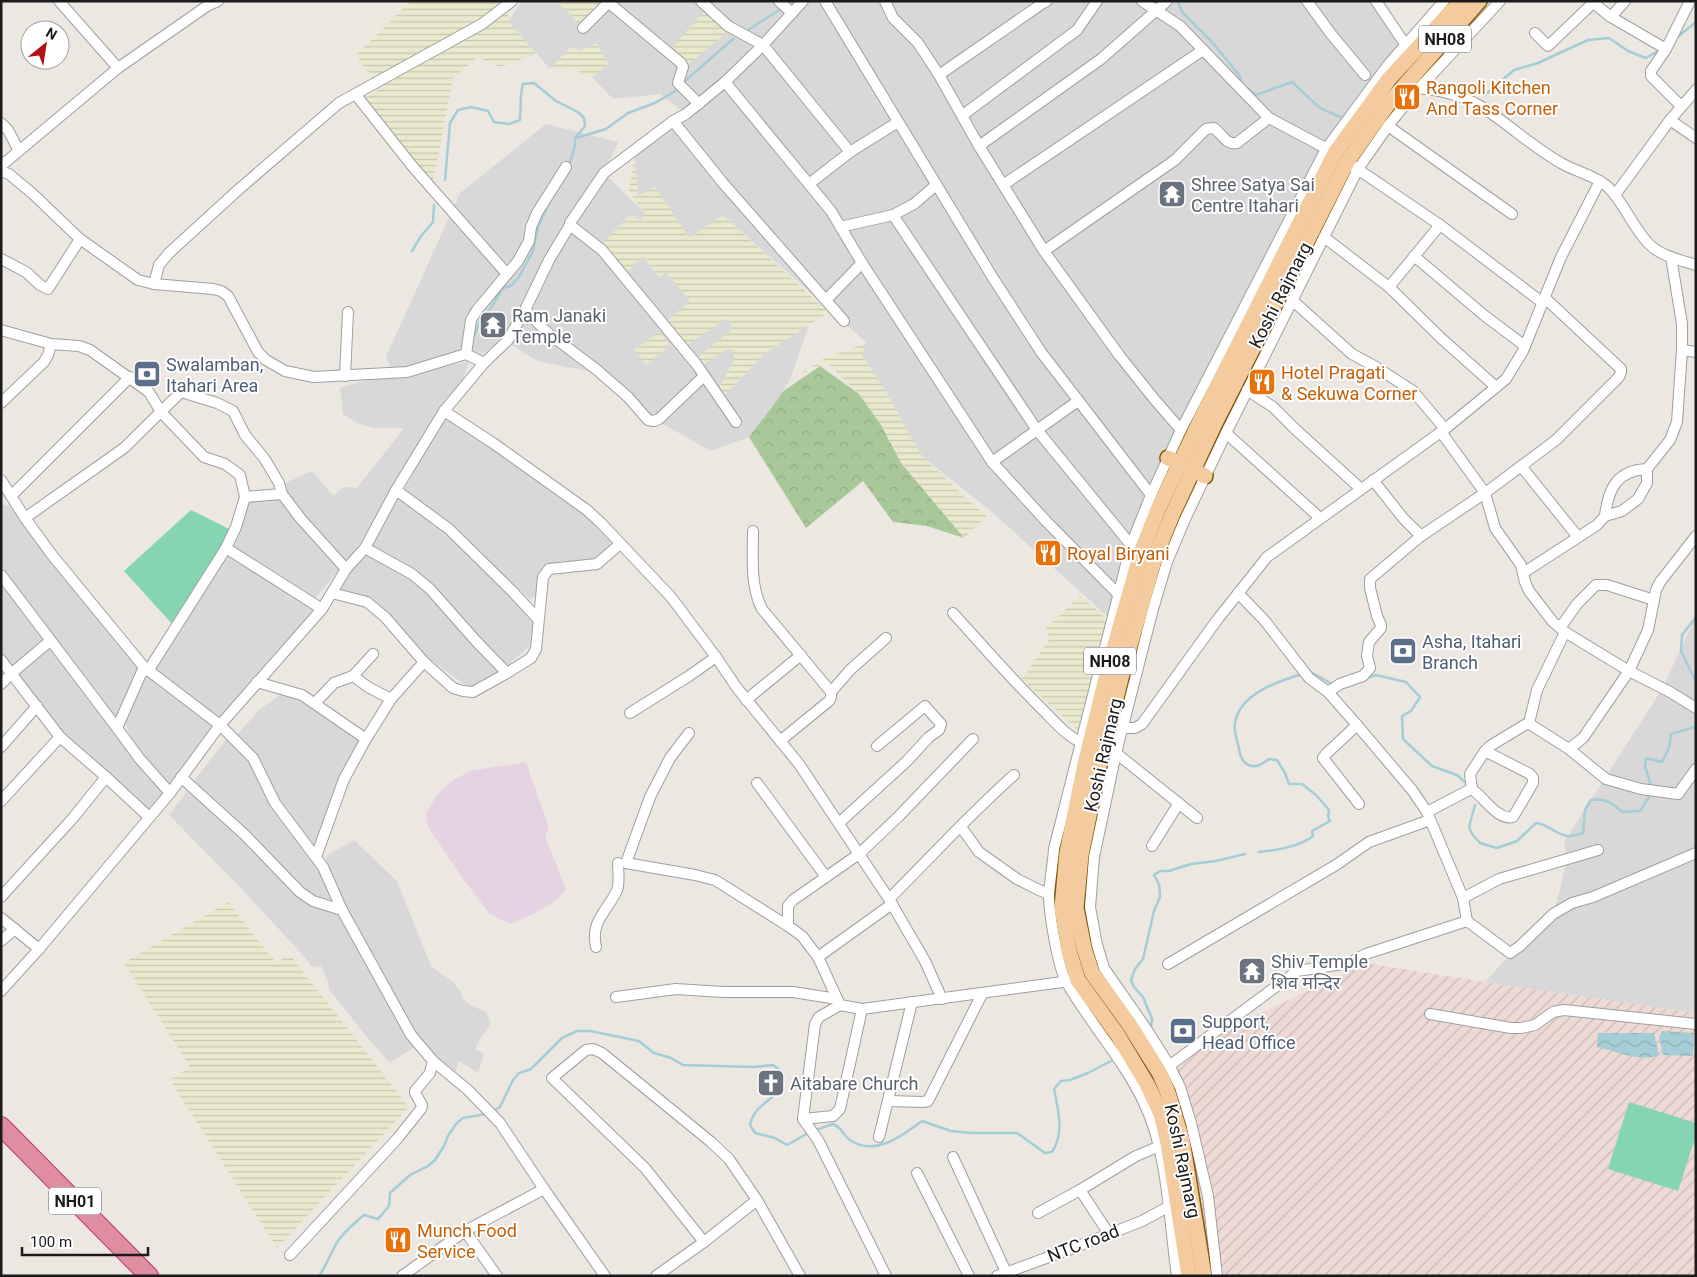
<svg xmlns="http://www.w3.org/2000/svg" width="1697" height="1277" viewBox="0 0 1697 1277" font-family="Roboto,'Noto Sans Devanagari',sans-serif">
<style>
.residential{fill:#d9d8d8}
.industrial{fill:#e4d3e2}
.military{fill:url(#military-furrows)}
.farmland{fill:url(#farmland-rules)}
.forest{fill:url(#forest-crowns)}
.pitch{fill:#85d5b3}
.water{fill:url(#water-waves)}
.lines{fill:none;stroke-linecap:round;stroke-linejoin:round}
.stream{stroke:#a4cdd6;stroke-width:2.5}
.street-casing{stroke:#9f9f9f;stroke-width:12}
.primary-casing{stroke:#86580c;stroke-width:18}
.highway-casing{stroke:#c6326b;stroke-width:20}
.street{stroke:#fff;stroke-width:10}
.primary{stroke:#f3cb9f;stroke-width:15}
.highway{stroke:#de8ea0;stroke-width:18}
.labels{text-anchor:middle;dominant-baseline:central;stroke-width:4;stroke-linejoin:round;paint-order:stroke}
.shield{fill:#fff;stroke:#5f5f5f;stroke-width:1}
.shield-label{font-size:16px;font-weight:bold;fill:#1b1b1b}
.food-label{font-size:18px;fill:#c56008;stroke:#fff;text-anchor:start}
.worship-label{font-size:18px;fill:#5b616d;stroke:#fff;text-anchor:start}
.street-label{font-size:18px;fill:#1b1b1b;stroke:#fff}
.service-label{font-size:18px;fill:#4e5e75;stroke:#fff;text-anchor:start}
</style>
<defs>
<pattern id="military-furrows" width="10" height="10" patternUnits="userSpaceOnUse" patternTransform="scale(1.25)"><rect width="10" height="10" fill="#eddad5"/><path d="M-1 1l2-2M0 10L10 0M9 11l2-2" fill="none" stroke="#cbbab6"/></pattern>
<pattern id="farmland-rules" width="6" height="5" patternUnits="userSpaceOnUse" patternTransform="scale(1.25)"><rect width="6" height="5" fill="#e8e9cd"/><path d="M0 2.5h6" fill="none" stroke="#c6c7af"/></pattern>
<pattern id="forest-crowns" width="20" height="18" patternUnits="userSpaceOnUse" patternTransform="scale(1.25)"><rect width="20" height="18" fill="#a9c899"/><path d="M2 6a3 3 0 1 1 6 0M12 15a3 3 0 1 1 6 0" fill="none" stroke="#91ab83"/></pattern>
<pattern id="water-waves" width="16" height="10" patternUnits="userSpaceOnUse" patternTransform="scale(1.25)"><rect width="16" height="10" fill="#a4cdd6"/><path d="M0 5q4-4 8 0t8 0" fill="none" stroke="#8dafb7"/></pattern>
</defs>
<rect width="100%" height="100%" fill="#ece8e1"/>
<!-- residential -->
<g class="residential">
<polygon points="522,1 556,1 572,16 583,31 611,1 1378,1 1419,60 1348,156 1118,626 992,512 922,456 885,390 861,355 866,342 723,215 690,239 655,187 638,196 635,155 686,114 660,94 613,99 592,77 608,64 596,44 579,51 572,46 550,69 508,21"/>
<polygon points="546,124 618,142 604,173 646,214 641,221 631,214 602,244 643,256 659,278 666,272 690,301 726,318 733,328 703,365 730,347 736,358 719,388 725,395 764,354 809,325 790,380 778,399 749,437 711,451 652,418 621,389 587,371 537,361 510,344 493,346 480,355 392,370 386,357 460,193"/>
<polygon points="469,362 460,387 348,562 331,552 283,495 283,484 312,471 333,496 344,487 357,488 404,428 374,428 357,423 343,414 340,388 360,382"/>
<polygon points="447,413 570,500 619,543 594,563 546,568 537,592 530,600 468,541 431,509 403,492"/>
<polygon points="401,494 450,534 535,618 536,633 530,646 505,667 441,595 367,546"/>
<polygon points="280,497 342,566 313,601 230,548 248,500"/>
<polygon points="1,504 10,506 141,667 117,721 1,571"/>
<polygon points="366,549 410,575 503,671 471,689 428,658 378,605 338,591"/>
<polygon points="228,551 315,607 220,724 153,670"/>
<polygon points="1,580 48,639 13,668 1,654"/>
<polygon points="1696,616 1696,1013 1485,982 1556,905 1567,859 1564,842 1662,689"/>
<polygon points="50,643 166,792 149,813 63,734 15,672"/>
<polygon points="146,670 218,726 169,784 136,745 129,734 125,720"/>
<polygon points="284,692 294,696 360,739 316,848 297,827 282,804 272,786 266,770 236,736 259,710"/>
<polygon points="229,736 257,767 318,860 335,897 322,901 305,895 193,782"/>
<polygon points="191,786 313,905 342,915 417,1045 390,1063 365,1035 329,989 328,982 321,966 312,967 300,952 239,886 169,815"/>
<polygon points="354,840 397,881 431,966 453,982 461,992 462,997 470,1005 486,1012 491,1023 481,1038 475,1049 484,1054 478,1073 459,1061 454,1077 425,1049 390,993 369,948 326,874 326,856"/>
</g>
<!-- industrial -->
<polygon class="industrial" points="526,762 549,828 545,836 566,889 557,900 533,914 510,924 490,914 463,879 428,827 426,814 437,795 452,781 470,771"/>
<!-- military -->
<polygon class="military" points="1365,963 1485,982 1696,1013 1696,1276 1200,1276 1165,1079 1222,1032"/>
<!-- farmland -->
<g class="farmland">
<polygon points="411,1 509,1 508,21 536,54 500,67 478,57 453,78 432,187 361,100 380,89 356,55"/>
<polygon points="556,1 611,1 583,31 572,16"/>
<polygon points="705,10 726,33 688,64 673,47"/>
<polygon points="596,43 608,64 592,77 572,69 550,69 572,46 579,51"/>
<polygon points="635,155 638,196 655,187 689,238 723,215 828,312 823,316 764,354 725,395 719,388 735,358 730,348 702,365 696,359 733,328 726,319 686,346 665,323 690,301 666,272 660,278 643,256 627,272 602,244 631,214 641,221 646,214 629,192"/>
<polygon points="659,332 670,345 646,365 634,350"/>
<polygon points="866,343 862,355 885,390 922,456 966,498 987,516 964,538 901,463 881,425 859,394 826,362 790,380 827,357"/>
<polygon points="1080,596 1109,621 1080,732 1022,679 1050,638 1045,629"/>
<polygon points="228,902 276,963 290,955 409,1107 277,1248 170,1080 190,1067 124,963"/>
</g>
<!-- forest -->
<polygon class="forest" points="820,366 859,394 881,425 901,463 964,538 927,526 893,522 863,481 806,528 749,437 778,399 782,392"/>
<!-- pitch -->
<g class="pitch">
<polygon points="191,510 231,530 174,626 124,571"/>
<polygon points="1629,1102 1696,1123 1696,1135 1678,1191 1608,1169"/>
</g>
<!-- water -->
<g class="water">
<polygon points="1662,1031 1694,1033 1693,1056 1663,1055 1659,1037"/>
<path d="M1598,1033h56l5,23c-21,5 -42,-4 -62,-9z"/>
</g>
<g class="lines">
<!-- stream -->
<g class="stream">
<polyline points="1178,1 1182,12 1213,43 1239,75 1243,85 1256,95 1292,82 1320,108 1345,119"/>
<polyline points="748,30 781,9"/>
<polyline points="1675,39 1696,22"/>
<polyline points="685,81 733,39"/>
<polyline points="1428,83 1485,95 1514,70 1538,63 1588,40 1609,38 1628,51 1646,58 1661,49"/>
<polyline points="576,138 606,129 628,113 655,103 677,90"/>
<polyline points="445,180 450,123 458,110 471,107 488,111 494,122 509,124 520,120 521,94 523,84 534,83 556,101 578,112 584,118 585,126 575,138 575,146 569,165"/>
<polyline points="412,251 421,236 433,222 434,205"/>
<polyline points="473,338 481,320 492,306 503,288 511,286 519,277 533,251 538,227 550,201"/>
<polyline points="1696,617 1682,635 1681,651 1696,682"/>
<polyline points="1309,671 1334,685"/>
<polyline points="1367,678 1376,675 1406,682 1420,697 1411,711 1402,716 1403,739 1432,766 1457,775 1465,782"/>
<polyline points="1651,785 1645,767 1646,758 1662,762 1669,748 1671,734 1695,727 1696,725"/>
<path d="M1475,805l-6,22 3,7 8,9 17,5 20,-7 19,-18c12,1 19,11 31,13 5,1 11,-2 16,-3l2,-23 6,-10c13,-2 21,2 31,12l18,-1 9,-14"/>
<path d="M1259,852c18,-2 40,-5 54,-16l-1,-5 18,-10 -2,-4 1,-7 -13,-15 -14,-11h-13l-4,-11 -8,-13c-2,0 -5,-1 -7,-1 -7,2 -10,9 -18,7 -8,-1 -12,-9 -13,-17 -1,-7 -6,-18 -4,-26 4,-28 41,-41 64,-48"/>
<polyline points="1151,1027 1152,1019 1143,997 1134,987 1131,980 1135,969 1143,959 1154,911 1160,897 1159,884 1154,875 1160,871 1169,871 1191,864 1216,861 1245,854"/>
<path d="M493,1111l7,-4 13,-27 6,-7 12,-4 31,-31 15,-7h13l49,10 15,12 17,5 12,7 71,2 19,-2 10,8c0,4 1,9 -1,12 -6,15 -28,19 -32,40l5,8 20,5 12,7 23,-13"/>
<path d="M816,1130l17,-6c11,5 9,11 17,16 24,17 52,-4 72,-19l29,10 20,2h46l28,20 7,-1c13,-19 6,-42 2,-63l7,-8 9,-1 18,-7 23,-12"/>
<path d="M319,1276c7,-10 11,-21 17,-32 7,-12 18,-20 28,-29l14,4 11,-13 1,-13 20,-18 18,-9 7,-6 9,-14 4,-10 8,-12 7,-6 23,-4"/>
</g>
<!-- street casing -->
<g class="street-casing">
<g id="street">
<polyline points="59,1 118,68"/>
<polyline points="701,1 728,26 763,45 850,152"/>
<polyline points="779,1 792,13"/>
<polyline points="825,1 993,278 1041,352 1151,495"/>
<polyline points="885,1 893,18 918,43 939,75 979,146 1044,251 1119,355 1155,400 1181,430"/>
<polyline points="1142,1 1180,26 1269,118 1331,151"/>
<polyline points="1307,1 1331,34 1365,75"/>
<polyline points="1376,1 1405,44"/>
<polyline points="1591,1 1611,17 1666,49"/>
<polyline points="609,3 681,63 683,67 678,83 699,104"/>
<polyline points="1611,17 1625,1"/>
<polyline points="583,28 610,1"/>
<polyline points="1535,33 1548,46 1593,3"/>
<polyline points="939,75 1043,3 1047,1"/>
<polyline points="725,82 831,211 862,263 992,462 1046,521 1118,594"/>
<path d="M1414,88c22,1 47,7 66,18 28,17 52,41 81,57 15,9 34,12 47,24 16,16 24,39 40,56 12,13 32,17 48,22"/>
<polyline points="356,95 413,167 507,274"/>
<polyline points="1681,106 1651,76 1651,71 1666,49 1690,1"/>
<polyline points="963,115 1077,30 1097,1"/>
<polyline points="1670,120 1696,138"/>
<polyline points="673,121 723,183 844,321"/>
<polyline points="1,123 8,130 18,149 16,153"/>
<polyline points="1388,126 1512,214"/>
<polyline points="979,146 1101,59 1167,1"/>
<polyline points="1,166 118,68 207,6 218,1"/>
<polyline points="1353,166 1440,225 1543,303"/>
<polyline points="1,171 9,174 33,194 80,239 138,280 154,284 213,289 221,291 228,296 258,352 266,360 285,371 314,377 407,372 466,354 484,363"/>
<polyline points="809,184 850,152 898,122"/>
<polyline points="1003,185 1203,50"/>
<polyline points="1615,195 1670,120 1696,90"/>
<polyline points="893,215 1037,430 1131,545"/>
<polyline points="570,225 602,250 697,365 736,422"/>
<polyline points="840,227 893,215 914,204 936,185"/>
<polyline points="1324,237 1389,287 1442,339 1496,387"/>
<path d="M1044,251l131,-91 31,-31 8,-1c8,6 12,17 23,15l32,-25"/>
<polyline points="1414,256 1485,316 1525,346"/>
<polyline points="1,259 26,272 40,285 48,289 80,239"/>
<polyline points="154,284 159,265 169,253 238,190 339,103 482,24 512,1"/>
<polyline points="1389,287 1440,225"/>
<polyline points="826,300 862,263"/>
<polyline points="1292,300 1352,354 1376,367 1413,391 1445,429"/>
<polyline points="525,310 548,333 597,370 628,397 648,420 654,421 659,419 704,376"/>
<polyline points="1,330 51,344 79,346 90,350 149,392 161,412 204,457 225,464 240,475 245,497 236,527 226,548 148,671"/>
<polyline points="1682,350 1696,352"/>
<polyline points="466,354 471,320 477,310 518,261 529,241 531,227 537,213 566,167"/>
<polyline points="345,376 348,312"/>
<polyline points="1247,390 1273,407 1294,428 1361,489"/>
<polyline points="1,403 44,362 48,355 51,344"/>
<polyline points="444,411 493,443 587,510 602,524 671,597 716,657 737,688 799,764 889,899 925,961 942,999"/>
<polyline points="1441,432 1485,493 1495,528 1521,565 1525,582 1529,591 1553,622 1565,632 1629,671 1670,692 1696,708"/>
<polyline points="1226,433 1320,518"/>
<polyline points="992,462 1078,401"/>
<polyline points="1521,466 1578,537"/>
<polyline points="1,480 25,518 52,555 144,667 220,725 253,758 275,803 323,867 342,910 411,1035 433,1061 468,1090 500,1123 544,1189 605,1276"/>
<polyline points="396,490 449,529 512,591 538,619"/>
<polyline points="11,496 130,377"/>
<polyline points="245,497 282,494 301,519 346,569"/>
<path d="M1605,516c3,-27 12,-46 42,-47"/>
<polyline points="25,518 124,448 181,392 217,403 233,411 245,435 264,458 279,483 282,494"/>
<path d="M753,531c0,25 -3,55 9,78l69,83v5l-2,4 -49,40"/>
<polyline points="1421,536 1485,493 1556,440 1619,377 1621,372 1621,369 1545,298"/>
<polyline points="226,548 322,609"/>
<polyline points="365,548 412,574 430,589 476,641 507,673"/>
<polyline points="1523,573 1597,525 1605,516 1622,511 1638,499 1647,483 1647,469 1670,440 1677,422 1682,350 1682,324 1671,257"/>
<polyline points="2,576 117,728 139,758 170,793"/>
<polyline points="332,593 367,602 385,617 424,662 453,688 463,691 473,692 507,673 531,658 536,649 543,577 549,569 597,564 620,544"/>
<polyline points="1238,593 1265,621 1309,678 1328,692 1357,725 1412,790 1427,812 1463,898 1467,921"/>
<path d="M953,613c30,33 59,67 91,98 12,12 26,29 42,33"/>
<polyline points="1560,628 1577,604 1596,585 1607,585 1654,600"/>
<polyline points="1,660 60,737 106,777 149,817"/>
<polyline points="353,676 368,687 391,699"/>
<polyline points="257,682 302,695 366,739"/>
<polyline points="1,684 12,673 50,641"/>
<polyline points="831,692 850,670 886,638"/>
<polyline points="1328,692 1340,684 1363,676 1370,668 1367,656 1369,642 1381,628 1381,625 1377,616 1370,588 1370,579 1421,536 1403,518 1373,480"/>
<polyline points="746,700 801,655"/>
<polyline points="315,703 334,683 353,676 373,654"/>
<polyline points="630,713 689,676 716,657"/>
<polyline points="1529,723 1537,690 1565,632"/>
<polyline points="1357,725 1326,754 1323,758 1359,804"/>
<polyline points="117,728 144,667"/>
<polyline points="1122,728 1135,728 1142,724 1217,620 1267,557 1445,429 1506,379 1523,351 1561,257 1600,181"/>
<polyline points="689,733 670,758 650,797 626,863 695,875 715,880 788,926 802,936 818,957 840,1005 862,1009 1070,981"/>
<polyline points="1,747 37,706"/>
<polyline points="1569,749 1583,738 1629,671 1648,630 1656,590 1660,582 1696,536"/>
<polyline points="1116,753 1197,818"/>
<polyline points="181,777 245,835 300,892 313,901 342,910"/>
<polyline points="757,783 826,877"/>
<polyline points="1472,789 1470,774 1485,751 1490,746 1528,723 1569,749 1606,779 1641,789 1678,794 1696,769"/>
<polyline points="1,801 60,737"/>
<path d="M1427,812l44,-23c12,6 26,32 42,28l20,-34v-5l-3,-4 -45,-23"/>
<polyline points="839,823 907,761 929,737 939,730 941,724 925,706 877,746"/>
<polyline points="961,827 979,852 1017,879 1039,890 1049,894"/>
<polyline points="1152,846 1179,803"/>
<polyline points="316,857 344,779 366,739 391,699 424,662"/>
<polyline points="1,897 73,818 106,777"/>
<polyline points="1463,898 1499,879 1598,850"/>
<path d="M889,899c42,-42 81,-85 125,-124"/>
<polyline points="1,918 39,949"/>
<polyline points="788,926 788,906 793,900 859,854 899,816 973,739"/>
<polyline points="1,941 15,929"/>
<path d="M596,947c-6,-27 12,-36 21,-57 3,-7 1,-19 1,-27"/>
<polyline points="818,957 892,904"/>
<polyline points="1168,964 1336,865 1369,842 1430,820"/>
<polyline points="1,991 39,949 170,793 220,725 322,609 346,569 365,548 396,490 444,411 484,363 508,340 525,310 549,260 570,225 570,223 604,173 673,121 686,114 725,82 763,45 803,1"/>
<polyline points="616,997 676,989 723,992 793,992 837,999"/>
<polyline points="840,1005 819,1017 815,1024 803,1119 818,1140 886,1276"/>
<polyline points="1430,1014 1511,1028 1521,1028 1535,1025 1553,1012 1564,1010 1696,1024"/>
<polyline points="1165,1069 1297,971 1349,963 1366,954 1467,921 1510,953 1520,946 1553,914 1572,903 1593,897 1696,853"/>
<polyline points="888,1101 923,1102 928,1101 982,994"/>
<polyline points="803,1119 833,1116 840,1109 862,1009"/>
<polyline points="879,1137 912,1002"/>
<polyline points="953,1157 1006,1272"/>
<polyline points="917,1173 969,1276"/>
<polyline points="1080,1190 1136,1156 1160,1146"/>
<polyline points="1038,1213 1080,1190 1109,1234"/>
<polyline points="465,1231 497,1276"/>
<polyline points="704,1242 645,1168 552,1078 586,1050 593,1049 602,1053 711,1142 729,1159 757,1200 800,1276"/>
<polyline points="290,1255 397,1139 421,1109 422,1105 415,1093 415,1091 430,1073 433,1061"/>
<polyline points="402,1276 465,1231 544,1189"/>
<polyline points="656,1276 704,1242 757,1200"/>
<polyline points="997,1276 1076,1247 1142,1221 1168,1207"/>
<path d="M1177,1276c-8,-55 -9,-122 -32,-171 -20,-44 -54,-80 -78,-122 -9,-15 -18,-70 -18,-89 1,-15 4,-30 5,-45l77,-304 20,-50 30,-65 145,-281 62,-84 56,-64"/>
<polyline points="1217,1276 1208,1196 1191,1123 1180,1087 1169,1065 1147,1030 1104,968 1097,945 1090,907 1094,857 1116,753 1153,609 1167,562 1185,519 1226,433 1358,169 1388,126 1411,97 1500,1"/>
</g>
</g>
<!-- primary casing -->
<g class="primary-casing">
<g id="primary">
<polyline points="1168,458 1205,476"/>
<polyline points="1189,1276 1168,1143 1161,1114 1147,1084 1117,1034 1078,980 1069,951 1062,908 1067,853 1085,764 1109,666 1141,553 1159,507 1202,417 1335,153 1389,79 1461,1"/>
<polyline points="1204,1276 1182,1140 1168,1093 1160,1074 1129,1024 1092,973 1084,948 1076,908 1081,855 1099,767 1123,670 1155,557 1173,513 1215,423 1347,162 1389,103 1479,1"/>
</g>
</g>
<!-- highway casing -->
<g class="highway-casing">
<polyline id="highway" points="1,1126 149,1276"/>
</g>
<!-- street -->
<use href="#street" class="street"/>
<!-- primary -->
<use href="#primary" class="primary"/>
<!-- highway -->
<use href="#highway" class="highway"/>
</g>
<!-- icons -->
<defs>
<g id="restaurant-square" transform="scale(1.4375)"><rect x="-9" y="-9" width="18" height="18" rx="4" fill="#e8710a" stroke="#fff"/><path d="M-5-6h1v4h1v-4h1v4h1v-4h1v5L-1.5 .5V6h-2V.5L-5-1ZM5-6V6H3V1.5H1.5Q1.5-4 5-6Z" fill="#fff"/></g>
<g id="temple-square" transform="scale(1.4375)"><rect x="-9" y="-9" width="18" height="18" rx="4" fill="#6b7280" stroke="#fff"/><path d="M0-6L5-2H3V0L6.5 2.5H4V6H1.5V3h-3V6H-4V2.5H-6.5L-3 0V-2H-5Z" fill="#fff"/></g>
<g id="bank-square" transform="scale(1.4375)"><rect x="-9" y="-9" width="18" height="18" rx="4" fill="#5c6f8a" stroke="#fff"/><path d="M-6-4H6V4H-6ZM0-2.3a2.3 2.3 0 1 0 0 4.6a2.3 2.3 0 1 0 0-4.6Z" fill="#fff"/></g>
<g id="church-square" transform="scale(1.4375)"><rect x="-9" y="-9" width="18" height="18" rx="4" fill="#6b7280" stroke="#fff"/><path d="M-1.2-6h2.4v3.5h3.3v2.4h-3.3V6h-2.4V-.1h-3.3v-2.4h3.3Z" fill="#fff"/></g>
</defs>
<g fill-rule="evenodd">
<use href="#restaurant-square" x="1407" y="97"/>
<use href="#temple-square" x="1172" y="194"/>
<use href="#temple-square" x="493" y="325"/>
<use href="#bank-square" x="147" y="374"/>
<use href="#restaurant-square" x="1262" y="382"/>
<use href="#restaurant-square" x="1048" y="553"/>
<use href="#bank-square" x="1403" y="651"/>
<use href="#temple-square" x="1252" y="971"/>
<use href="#bank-square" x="1183" y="1031"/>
<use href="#church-square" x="771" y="1083"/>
<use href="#restaurant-square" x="398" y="1240"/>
</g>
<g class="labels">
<!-- shield labels -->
<g class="shield">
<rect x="1419" y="25.5" width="52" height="27" rx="4"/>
<rect x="1084" y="647.5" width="52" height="27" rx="4"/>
<rect x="49" y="1187.5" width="52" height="27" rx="4"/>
</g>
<g class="shield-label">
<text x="1445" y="39">NH08</text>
<text x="1110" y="661">NH08</text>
<text x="75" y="1201">NH01</text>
</g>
<!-- food labels -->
<g class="food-label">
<text x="1426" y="87">Rangoli Kitchen<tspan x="1426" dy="21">And Tass Corner</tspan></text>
<text x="1281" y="372">Hotel Pragati<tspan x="1281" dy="21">&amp; Sekuwa Corner</tspan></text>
<text x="1067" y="553">Royal Biryani</text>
<text x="417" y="1230">Munch Food<tspan x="417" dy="21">Service</tspan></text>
</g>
<!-- worship labels -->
<g class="worship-label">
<text x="1191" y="184">Shree Satya Sai<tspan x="1191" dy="21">Centre Itahari</tspan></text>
<text x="512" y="315">Ram Janaki<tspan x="512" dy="21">Temple</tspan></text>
<text x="1271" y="961">Shiv Temple<tspan x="1271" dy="21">शिव मन्दिर</tspan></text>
<text x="790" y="1083">Aitabare Church</text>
</g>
<!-- street labels -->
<g class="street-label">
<text transform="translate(1280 295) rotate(-63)">Koshi Rajmarg</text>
<text transform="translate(1103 755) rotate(-77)">Koshi Rajmarg</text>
<text transform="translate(1183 1161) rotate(78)">Koshi Rajmarg</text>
<text transform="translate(1083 1243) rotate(-21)">NTC road</text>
</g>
<!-- service labels -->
<g class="service-label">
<text x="166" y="364">Swalamban,<tspan x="166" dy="21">Itahari Area</tspan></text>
<text x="1422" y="641">Asha, Itahari<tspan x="1422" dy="21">Branch</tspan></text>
<text x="1202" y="1021">Support,<tspan x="1202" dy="21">Head Office</tspan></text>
</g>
</g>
<!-- border -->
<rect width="1697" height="1277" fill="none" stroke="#1b1b1b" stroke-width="5"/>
<!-- north arrow -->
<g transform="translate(45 45) rotate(30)"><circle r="24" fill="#ffffff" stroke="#a4a4a4"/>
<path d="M0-4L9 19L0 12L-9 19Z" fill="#b51017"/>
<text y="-8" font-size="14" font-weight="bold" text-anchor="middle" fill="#1b1b1b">N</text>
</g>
<!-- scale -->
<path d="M22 1247v8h126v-8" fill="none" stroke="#1b1b1b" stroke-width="2.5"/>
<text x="30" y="1247" font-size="15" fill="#1b1b1b" stroke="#ffffff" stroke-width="4" paint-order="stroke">100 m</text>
</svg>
